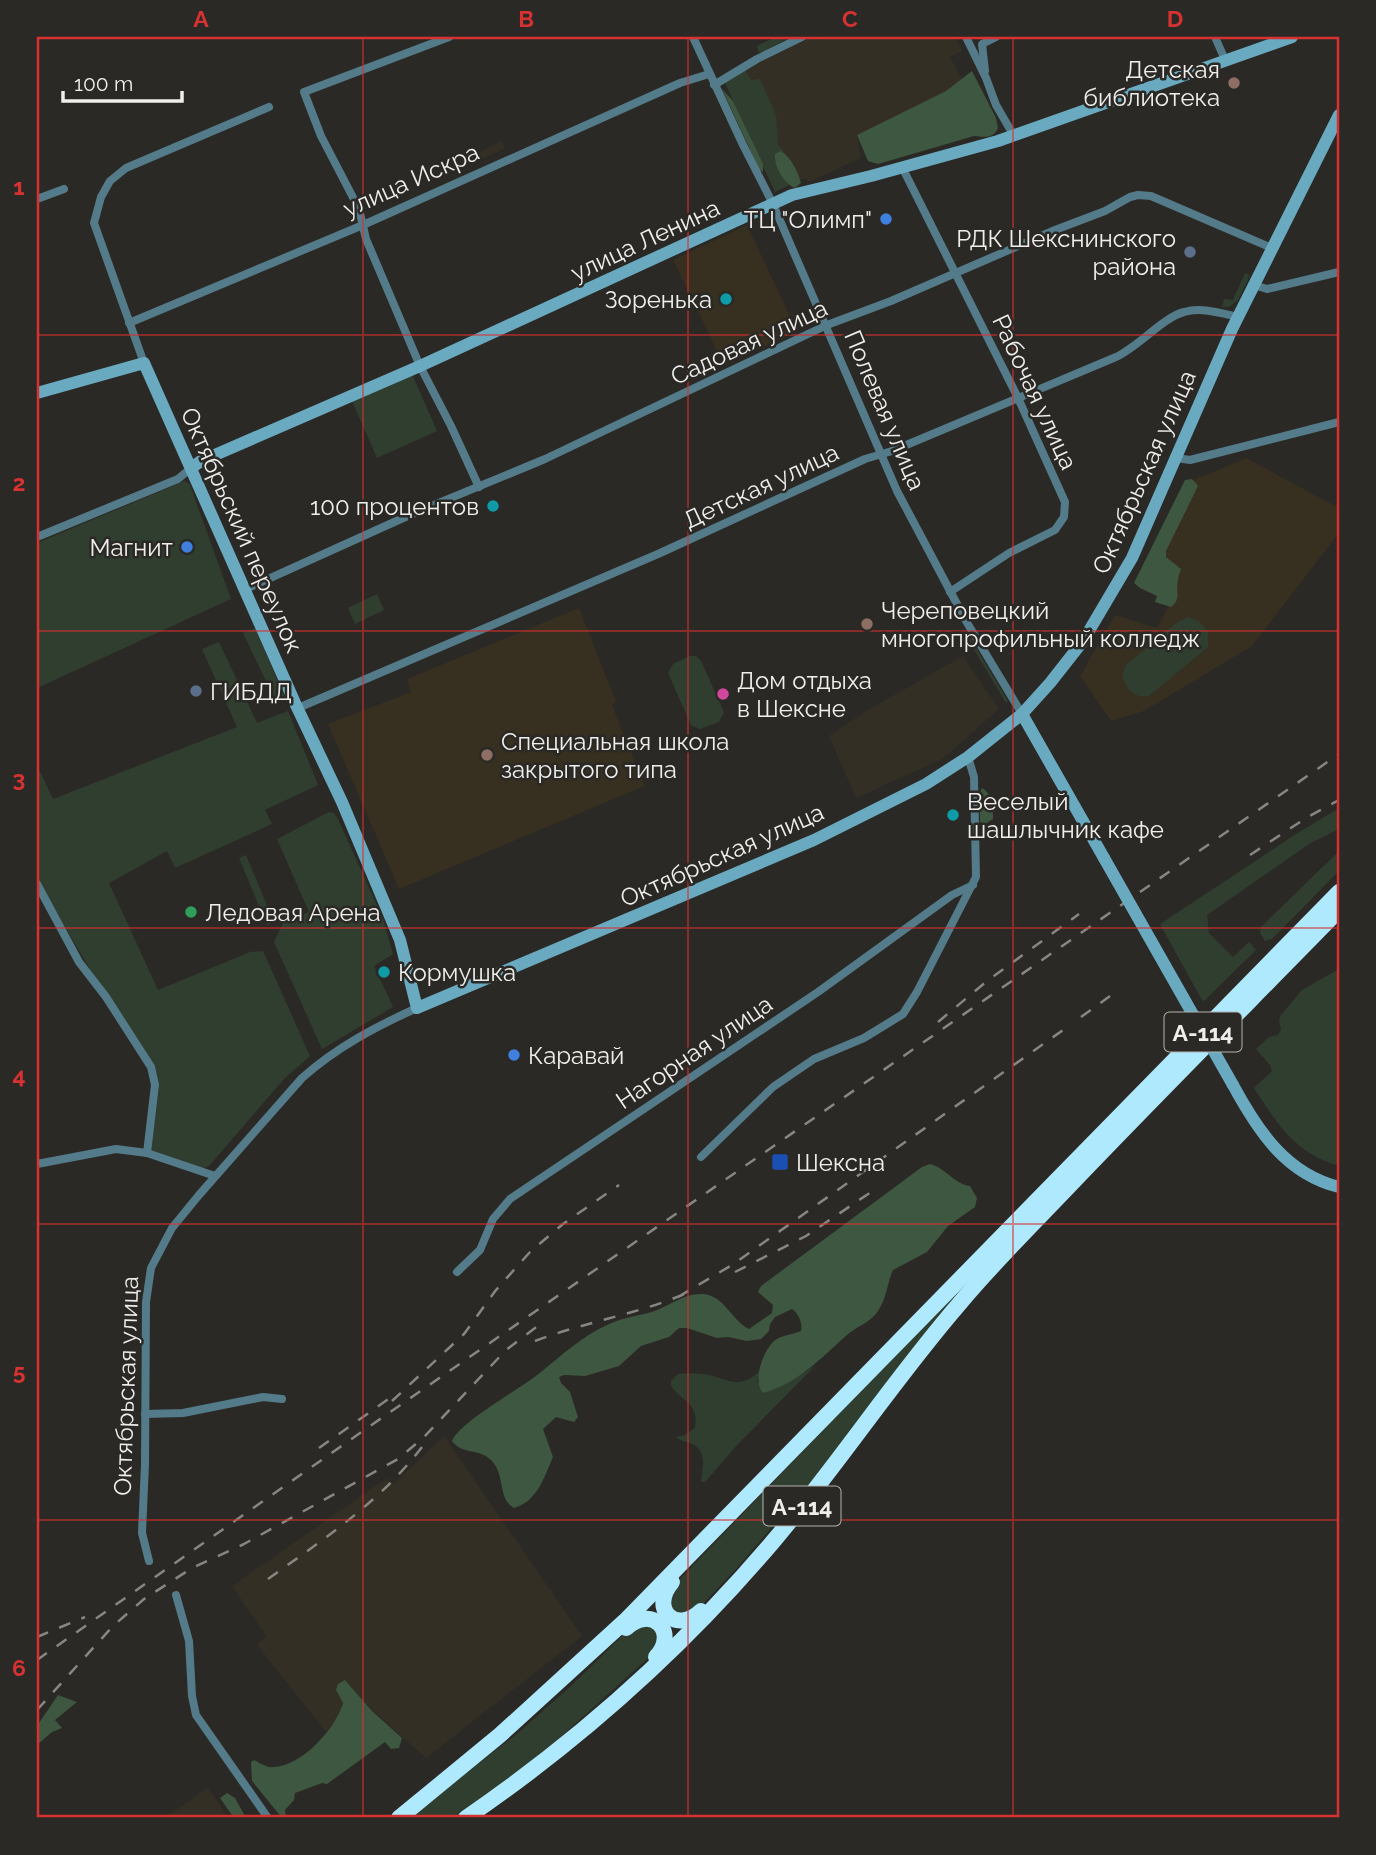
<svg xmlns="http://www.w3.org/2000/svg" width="1376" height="1855" viewBox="0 0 1376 1855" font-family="Raleway,sans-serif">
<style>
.built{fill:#332f25}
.education{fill:#372f1f}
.green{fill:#303e30}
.forest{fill:#3e5740}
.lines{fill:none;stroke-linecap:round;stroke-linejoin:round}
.street{stroke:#547b89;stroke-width:8}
.secondary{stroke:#69aac0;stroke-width:12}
.highway{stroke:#afe9fd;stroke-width:16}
.rail{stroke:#878683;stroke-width:2.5;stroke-dasharray:12 12;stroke-linecap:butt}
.secondary-bridge{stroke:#69aac0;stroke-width:12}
.grid{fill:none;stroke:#d73232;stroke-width:2;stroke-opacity:0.55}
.education-dot{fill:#8d6e63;stroke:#2b2925;stroke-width:2.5}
.shop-dot{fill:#3f7fe0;stroke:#2b2925;stroke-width:2.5}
.service-dot{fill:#5c6f8a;stroke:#2b2925;stroke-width:2.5}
.culture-dot{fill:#0f9aa8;stroke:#2b2925;stroke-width:2.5}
.hotel-dot{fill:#d1479c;stroke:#2b2925;stroke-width:2.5}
.leisure-dot{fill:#2e9e5b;stroke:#2b2925;stroke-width:2.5}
.transit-dot{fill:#1a4fb4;stroke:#2b2925;stroke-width:2.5}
.labels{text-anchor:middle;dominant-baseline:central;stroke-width:5;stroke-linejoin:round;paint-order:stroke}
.shield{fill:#2b2925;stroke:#b4b3b0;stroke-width:2}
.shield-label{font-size:23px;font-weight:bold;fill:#efeeec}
.poi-label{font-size:24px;fill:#efeeec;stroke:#2b2925;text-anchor:start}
.street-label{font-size:24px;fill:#efeeec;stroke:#2b2925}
.neatline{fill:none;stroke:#d73232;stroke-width:2.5}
.grid-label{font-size:23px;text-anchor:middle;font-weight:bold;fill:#d73232}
</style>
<rect width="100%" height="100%" fill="#2b2925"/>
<!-- built -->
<g class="built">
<polygon points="811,37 816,37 818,40 825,37 955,37 962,51 950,57 962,79 946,91 857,135 861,158 809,182 805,178 775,192 725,83 745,70"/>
<polygon points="501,141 505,148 474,163 470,153 474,151 476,154"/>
<polygon points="963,656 999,709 942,759 856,798 829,736 868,710"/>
<polygon points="444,1436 582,1636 426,1758 372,1710 345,1680 340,1715 326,1732 257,1645 266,1636 232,1586 387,1478 393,1484"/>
<polygon points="208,1788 229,1818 164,1818"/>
</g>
<!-- education -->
<g class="education">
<polygon points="747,225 797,331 724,365 673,260"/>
<polygon points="1246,458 1339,508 1339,533 1252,646 1144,711 1111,721 1080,676 1115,615 1157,628 1174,596 1138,578 1189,482"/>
<polygon points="579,608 616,701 612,705 645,786 399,889 328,724 411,692 407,679"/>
</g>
<!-- green -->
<g class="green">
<polygon points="775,37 785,37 786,39 760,53 758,51 757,46"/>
<polygon points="745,70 751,80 760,79 776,115 778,145 785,152 781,151 774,159 789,185 775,192 725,83"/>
<polygon points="1245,273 1250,275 1238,300 1229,307 1222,307 1224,299 1233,300"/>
<polygon points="412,374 437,431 377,458 352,401"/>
<polygon points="185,481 190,485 231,599 37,688 37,543"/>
<polygon points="377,594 384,610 355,624 348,608"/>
<path d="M1188,617l11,4 9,11v15l-59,49c-15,3 -23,-7 -27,-21l4,-10 53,-44z"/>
<polygon points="255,628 286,700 277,704 243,633"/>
<polygon points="966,631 1008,701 1006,703 964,633"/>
<polygon points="219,642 257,723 288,711 318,785 265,810 272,824 175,868 167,851 109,883 158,990 250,952 263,951 310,1056 284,1079 209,1166 203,1168 151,1151 159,1087 37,879 37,765 53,799 237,727 202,649"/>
<polygon points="690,656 696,656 701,661 724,712 719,722 700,729 691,725 668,673 673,664"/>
<polygon points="1339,808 1339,829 1309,844 1207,915 1209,933 1233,957 1249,942 1256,950 1203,1002 1160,924 1293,836"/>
<polygon points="329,812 334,813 338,819 383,919 393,954 374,966 393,1007 322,1049 274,942 283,923 309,912 277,839"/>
<polygon points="1339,851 1339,871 1273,938 1265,941 1260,933 1261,927"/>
<polygon points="246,855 274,922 267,925 239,858"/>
<path d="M1339,969v197c-44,-13 -61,-41 -85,-78l18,-17 -2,-6 -14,-16 13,-12 9,-2 3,-5 -2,-10 2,-5 21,-25z"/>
<polygon points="1037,1209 834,1455 736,1569 699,1608 675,1616 666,1597 671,1588"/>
<path d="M815,1366l-77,78 -33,38h-4c1,-13 7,-31 -9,-38 -7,-3 -10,-2 -16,-7l8,-2 11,-7c4,-26 -12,-25 -24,-42v-5l7,-7c8,-1 16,-1 24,0 27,3 34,19 59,-4l-4,12 23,5z"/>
<polygon points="640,1623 659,1631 656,1651 536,1759 468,1809 454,1818 407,1818 518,1733 572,1685 625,1633"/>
</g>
<!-- forest -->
<g class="forest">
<path d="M972,71l24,47 2,10c-5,11 -13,9 -24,8l-96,28 -10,-3 -11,-26 89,-44z"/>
<polygon points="722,89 733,101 763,164 763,172 759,169"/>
<path d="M781,151c10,6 17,21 20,32l-6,5c-12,-5 -21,-22 -20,-34z"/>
<path d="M1192,479l6,7 -32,65v6l15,12c-1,4 -3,7 -3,11 -3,11 4,19 -7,27l-16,-5 2,-6 -17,-8 -6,-5 51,-103z"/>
<path d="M982,788c11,6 11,19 11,31l-8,5 -5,-2v-30z"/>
<path d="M930,1164c16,4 24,20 40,22l7,12 -2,9 -27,19 -21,26 -34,18c-6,13 -6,28 -15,41 -7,11 -20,15 -30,23 -27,24 -49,49 -85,59 -11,-12 0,-42 11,-52 7,-6 18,-6 27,-10 2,-8 -3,-18 -9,-22l-17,8 -5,7 -1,7 -8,8 -14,2 -19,-4 -11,1 -30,-10h-8l-10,9 -28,9 -22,20 -34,10 -21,-1 -5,2 2,6 9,9 8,25 -4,5 -18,-5 -13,12 10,28c-9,20 -15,44 -39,51 -17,-10 -8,-33 -23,-48 -12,-12 -29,-5 -39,-19 7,-19 70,-53 89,-69 21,-17 40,-35 66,-47 12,-6 28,-9 41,-12 20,-5 34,-20 55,-19 22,2 28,26 46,35l23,-16 1,-8 -15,-13 3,-6 161,-119z"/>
<path d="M345,1680l27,31 30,27 -3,10 -8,1 -6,-7 -58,42 -5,-1 -27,10 -1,7 -9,10 1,8h-4l-30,-37 -1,-19 3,-2c6,3 12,8 20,7 28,-1 62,-39 69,-64l-7,-13 2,-6z"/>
<polygon points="58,1695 77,1702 55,1720 62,1728 52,1732 37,1745 37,1726"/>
<polygon points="227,1793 235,1798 246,1818 234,1818 220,1798"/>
</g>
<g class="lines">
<!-- street -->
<g class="street">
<polyline points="449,37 304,92 321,136 359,209 366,239 420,366 451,426 479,487"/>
<polyline points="693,37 743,145 772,202 897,491 966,621 1022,714"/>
<polyline points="966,37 986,78 996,105 1014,136"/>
<polyline points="1215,37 1226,62"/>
<polyline points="985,71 982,44 996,37"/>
<polyline points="714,85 757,59 802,37"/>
<polyline points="902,167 1018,398 1065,502 1064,517 1055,530 1009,553 950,592"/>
<polyline points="37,199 64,189"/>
<polyline points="1254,285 1267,289 1339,272"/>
<polyline points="129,323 363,225 680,83 709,74"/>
<polyline points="144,363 94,223 101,197 110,181 126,168 269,107"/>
<polyline points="1176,458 1190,460 1339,422"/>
<polyline points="37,537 178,479 191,468"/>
<polyline points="246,589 412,514 545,459 827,325 891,301 1055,230 1105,211 1130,197 1138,195 1151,196 1272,248"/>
<path d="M298,708l360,-154 207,-95 27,-8 224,-94c23,-11 48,-40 68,-45 17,-5 37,1 54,5"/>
<polyline points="37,884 79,962 106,997 151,1067 155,1085 147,1153"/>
<polyline points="701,1157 773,1087 814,1059 864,1038 903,1014 917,992 976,877 974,777 968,757"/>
<polyline points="37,1164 116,1149 147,1153 215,1176"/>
<polyline points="457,1272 480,1250 493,1219 510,1199 818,992 952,895 973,885"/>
<polyline points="145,1414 183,1413 263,1397 282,1399"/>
<path d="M149,1561l-7,-28 3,-69 1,-162 5,-34 21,-40 27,-33 103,-117c35,-31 73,-51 115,-70"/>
<polyline points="176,1595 189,1641 192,1696 196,1715 268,1818"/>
</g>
<!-- secondary -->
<g class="secondary">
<polyline points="37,393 144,363 295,703 342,802 400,940 417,1008 814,840 926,784 968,757 1022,714 1050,683 1083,641 1132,558 1232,329 1339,115"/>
<polyline points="191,468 201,461 420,366 792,195 871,176 998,141 1292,37"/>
<polyline points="1022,714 1104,858"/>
<path d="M1233,1085c25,46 53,89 106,102"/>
</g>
<!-- highway -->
<g class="highway">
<path d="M672,1582c-23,27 4,53 29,29"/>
<path d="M626,1628c26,-24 53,4 30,29"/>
<polyline points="399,1818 500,1735 625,1621 1339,892"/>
<path d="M466,1818c115,-79 220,-173 310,-280 64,-76 119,-160 184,-235 35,-42 75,-81 113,-121 87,-91 177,-181 266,-272"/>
</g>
<!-- rail -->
<g class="rail">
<polyline points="1250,855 1306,818 1339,800"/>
<polyline points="1081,1017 1110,996"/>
<polyline points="938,1022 987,981 1079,914"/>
<polyline points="735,1272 806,1236 871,1192"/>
<polyline points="678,1297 732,1265 1063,1030"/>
<path d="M535,1341c50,-19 103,-27 152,-48"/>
<polyline points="392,1401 464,1334 496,1290 530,1252 563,1224 619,1185"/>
<polyline points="319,1448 397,1393"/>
<path d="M268,1579c56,-40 112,-77 154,-132"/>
<polyline points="37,1637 85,1617"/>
<polyline points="37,1660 360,1433 1339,754"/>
<polyline points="37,1710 113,1626 144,1599 192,1568 244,1544 398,1459 424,1437 506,1350 539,1325"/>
</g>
<!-- secondary-bridge -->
<polyline class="secondary-bridge" points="1104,858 1233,1085"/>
</g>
<!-- grid -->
<path class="grid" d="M363,37v1781M688,37v1781M1013,37v1781M37,335h1302M37,631h1302M37,928h1302M37,1224h1302M37,1520h1302"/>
<!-- markers -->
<g class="education-dot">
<circle cx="1234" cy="83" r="7"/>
<circle cx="867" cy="624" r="7"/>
<circle cx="487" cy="755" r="7"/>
</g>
<g class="shop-dot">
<circle cx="886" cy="219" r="7"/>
<circle cx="187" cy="547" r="7"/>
<circle cx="514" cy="1055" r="7"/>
</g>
<g class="service-dot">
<circle cx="1190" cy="252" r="7"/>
<circle cx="196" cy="691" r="7"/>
</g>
<g class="culture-dot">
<circle cx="726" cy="299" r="7"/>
<circle cx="493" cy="506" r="7"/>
<circle cx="953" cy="815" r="7"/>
<circle cx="384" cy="972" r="7"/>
</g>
<circle class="hotel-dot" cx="723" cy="694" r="7"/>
<circle class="leisure-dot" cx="191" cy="912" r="7"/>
<rect class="transit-dot" x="771" y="1153" width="18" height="18" rx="3.5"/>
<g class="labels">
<!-- shield labels -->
<g class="shield">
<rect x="1164.5" y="1012.5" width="77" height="39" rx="5"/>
<rect x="763.5" y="1486.5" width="77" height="39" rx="5"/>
</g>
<g class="shield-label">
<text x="1203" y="1032">А-114</text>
<text x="802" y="1506">А-114</text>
</g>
<!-- poi labels -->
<g class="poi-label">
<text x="1220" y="69" text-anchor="end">Детская<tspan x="1220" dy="28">библиотека</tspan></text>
<text x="872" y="219" text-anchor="end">ТЦ "Олимп"</text>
<text x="1176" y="238" text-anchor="end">РДК Шекснинского<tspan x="1176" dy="28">района</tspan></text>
<text x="712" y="299" text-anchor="end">Зоренька</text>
<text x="479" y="506" text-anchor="end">100 процентов</text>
<text x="173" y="547" text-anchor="end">Магнит</text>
<text x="881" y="610">Череповецкий<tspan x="881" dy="28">многопрофильный колледж</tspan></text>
<text x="737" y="680">Дом отдыха<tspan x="737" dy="28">в Шекснe</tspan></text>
<text x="210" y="691">ГИБДД</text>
<text x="501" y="741">Специальная школа<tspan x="501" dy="28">закрытого типа</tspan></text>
<text x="967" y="801">Веселый<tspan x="967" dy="28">шашлычник кафе</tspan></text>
<text x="205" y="912">Ледовая Арена</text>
<text x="398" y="972">Кормушка</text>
<text x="528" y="1055">Каравай</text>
<text x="796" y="1162">Шексна</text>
</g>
<!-- street labels -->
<g class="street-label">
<text transform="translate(411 180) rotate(-24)">улица Искра</text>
<text transform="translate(645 240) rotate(-25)">улица Ленина</text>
<text transform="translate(749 342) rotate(-25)">Садовая улица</text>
<text transform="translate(1035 392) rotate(65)">Рабочая улица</text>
<text transform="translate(885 410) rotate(67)">Полевая улица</text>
<text transform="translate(1144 472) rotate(-66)">Октябрьская улица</text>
<text transform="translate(761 486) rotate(-25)">Детская улица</text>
<text transform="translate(242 530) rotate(66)">Октябрьский переулок</text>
<text transform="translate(722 855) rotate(-24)">Октябрьская улица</text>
<text transform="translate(694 1052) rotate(-34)">Нагорная улица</text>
<text transform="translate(126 1386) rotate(-88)">Октябрьская улица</text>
</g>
</g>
<!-- border -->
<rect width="1376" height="1855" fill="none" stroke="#2b2925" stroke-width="77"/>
<!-- scale -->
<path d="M63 91v10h119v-10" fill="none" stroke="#efeeec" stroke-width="3.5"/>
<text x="74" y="91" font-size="21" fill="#efeeec" stroke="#2b2925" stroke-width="5" paint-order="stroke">100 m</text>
<rect x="38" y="38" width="1300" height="1778" class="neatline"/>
<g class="grid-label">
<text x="201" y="27">A</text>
<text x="526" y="27">B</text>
<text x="850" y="27">C</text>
<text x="1175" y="27">D</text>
<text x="19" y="195">1</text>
<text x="19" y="491">2</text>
<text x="19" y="787">3</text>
<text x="19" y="1084">4</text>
<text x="19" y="1380">5</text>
<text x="19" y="1676">6</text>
</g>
</svg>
